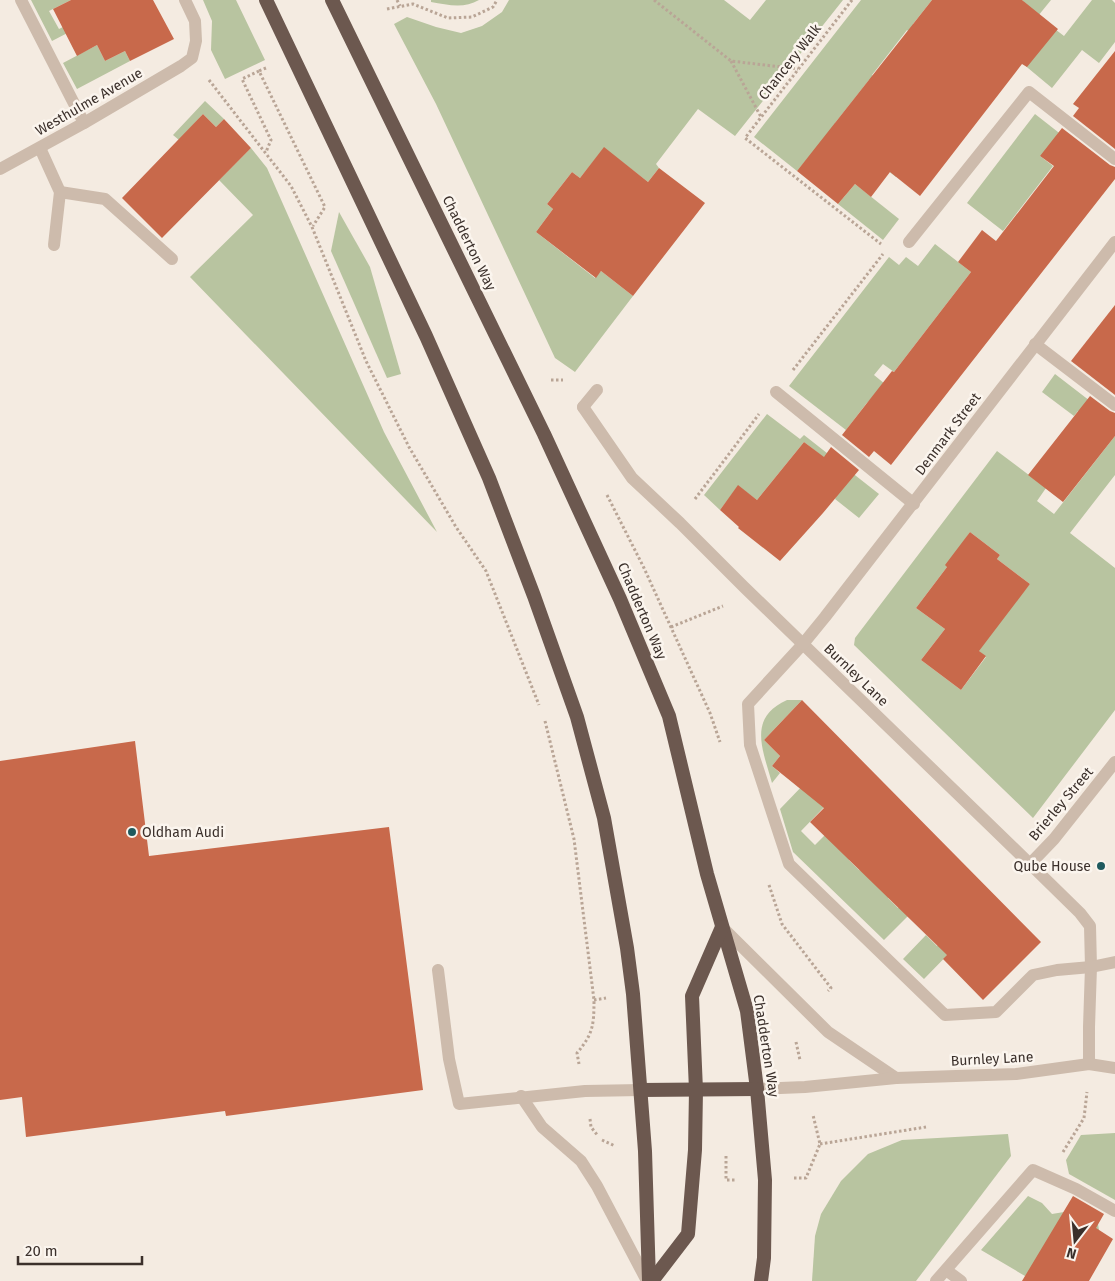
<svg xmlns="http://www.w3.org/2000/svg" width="1115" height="1281" viewBox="0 0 1115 1281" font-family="'Fira Sans',sans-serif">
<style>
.green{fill:#b8c4a0;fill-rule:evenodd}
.building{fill:#c8694b}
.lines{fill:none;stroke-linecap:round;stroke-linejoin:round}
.path{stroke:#b9a596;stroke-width:3;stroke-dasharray:2.5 2.5;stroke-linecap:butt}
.service{stroke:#cdbbac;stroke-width:12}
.minor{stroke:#cdbbac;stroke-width:12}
.tertiary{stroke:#cdbbac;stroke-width:12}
.trunk{stroke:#6c584f;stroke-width:14}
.poi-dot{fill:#1f5a5e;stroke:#fbf5ee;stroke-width:2}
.labels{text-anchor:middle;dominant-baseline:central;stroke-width:5;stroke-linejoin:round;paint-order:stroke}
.street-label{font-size:14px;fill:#3b302b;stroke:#fbf5ee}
.poi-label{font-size:14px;fill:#3b302b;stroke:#fbf5ee;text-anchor:start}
</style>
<rect width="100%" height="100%" fill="#f4ebe1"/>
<!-- green -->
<g class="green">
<polygon points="31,0 71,0 49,11 59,29 103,7 106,13 52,41"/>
<polygon points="203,0 236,0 265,60 225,79 211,50 212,21"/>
<path d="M431,0h48c-15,9 -31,5 -48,2z"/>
<polygon points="509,0 724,0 750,20 766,0 843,0 735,136 698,109 656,164 659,168 648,182 604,148 580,178 572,172 547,204 553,209 536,232 595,278 601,271 633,296 575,372 555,358 436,104 394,24 407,17 436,27 461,33 482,26 502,12"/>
<path d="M861,0h71l-19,24 40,32 -5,7 -41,-33 -35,45 41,32 -17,70 -23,-18 -60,-7 -16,19 -43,-34zM869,80l40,32 -34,43 -40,-32z"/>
<polygon points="1022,0 1051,0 1038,16 1064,36 1092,0 1112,0 1115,3 1115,42 1099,63 1082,50 1052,88 1022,63 1024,2"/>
<polygon points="97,45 105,61 125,51 130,61 77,89 63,63"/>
<polygon points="205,101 224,119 216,127 203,114 179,140 173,135"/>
<polygon points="1035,114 1072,143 1040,156 1053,166 1003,231 967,203"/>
<polygon points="251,148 267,168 384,432 437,532 190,277 253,215 219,180"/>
<polygon points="855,184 899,219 883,240 838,204"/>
<polygon points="339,212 370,267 401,374 387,378 331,251"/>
<polygon points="935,244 971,272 894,372 883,364 874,375 885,384 866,404 846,430 789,386 889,257 899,265 906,257 918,266"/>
<polygon points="1055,374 1103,411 1093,423 1078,411 1074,416 1042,392"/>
<polygon points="767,414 800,439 804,435 879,494 859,518 835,499 846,475 804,442 757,500 738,486 720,510 704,495"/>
<path d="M1115,436v39l-45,58 45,35v142l-82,108 -179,-173 1,-7 142,-187 49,37 -9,13 17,13zM970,532l30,23 -3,4 33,25 -55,64 11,9 -25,33 -40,-30 24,-31 -29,-21 31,-41z"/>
<path d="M787,700h15l-38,40 16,16 -8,10 8,7 -8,10c-9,-33 -25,-65 15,-83z"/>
<polygon points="807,781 829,802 801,831 815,845 842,818 849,860 859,870 905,882 888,898 898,908 914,893 923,901 884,940 793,852 780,809"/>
<polygon points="952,932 961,941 924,979 903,959 926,935 937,946"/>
<polygon points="1115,1133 1115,1200 1069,1174 1066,1160 1081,1135"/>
<polygon points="1008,1134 1011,1156 916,1281 812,1281 815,1236 821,1214 841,1181 868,1154 902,1140"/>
<polygon points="1028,1196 1042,1203 1052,1214 1064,1212 1098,1224 1099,1230 1025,1276 981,1250"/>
</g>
<!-- building -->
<g class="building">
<polygon points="71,0 153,0 174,39 130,61 125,51 105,61 97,45 77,56 53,9"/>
<polygon points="932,0 1022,0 1058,29 1027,67 1022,64 920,196 890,172 871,197 855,184 838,204 797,171"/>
<polygon points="1115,51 1115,149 1073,116 1079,108 1073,104"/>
<polygon points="203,114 216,127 224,119 251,148 162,238 122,198"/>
<polygon points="1062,128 1110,165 1115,167 1115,179 891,465 874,451 869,457 842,435 892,371 894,372 971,272 958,262 982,230 996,241 1054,166 1040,156"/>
<polygon points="604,147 648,182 659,168 705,203 633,296 601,271 596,278 536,232 553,209 547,204 572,172 580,178"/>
<polygon points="1115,305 1115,395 1071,361"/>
<polygon points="1090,396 1110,411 1115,413 1115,436 1063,502 1028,475"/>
<polygon points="804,442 824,457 831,447 859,470 823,513 780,561 738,528 739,527 720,510 738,485 757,500"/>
<polygon points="970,532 1000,555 997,559 1030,584 979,651 986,656 961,690 921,660 945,629 916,608 947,567 945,565"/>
<polygon points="802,700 1041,942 983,1000 943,959 947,955 810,822 824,808 772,766 780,756 764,740"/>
<polygon points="135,741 149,856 389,827 423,1090 226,1116 225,1111 26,1137 22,1097 0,1100 0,761"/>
<polygon points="1073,1196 1104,1214 1096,1228 1113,1239 1089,1281 1022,1281"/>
</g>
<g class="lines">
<!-- path -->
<g class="path">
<polyline points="397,0 400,6"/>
<polyline points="654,0 731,61 798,69"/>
<polyline points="852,0 745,138 881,244"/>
<polyline points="387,9 413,4 448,18 472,17 493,7 497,0"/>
<polyline points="731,61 761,117"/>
<polyline points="266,68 259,71 325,207 313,226"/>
<polyline points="259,71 242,79 271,140 266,152"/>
<polyline points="209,80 291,186 312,227 366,361 409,447 456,527 486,571 539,705"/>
<polyline points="793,370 883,254"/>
<polyline points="551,380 563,380"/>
<polyline points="607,495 644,568 710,713 720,742"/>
<polyline points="695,499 759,414"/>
<polyline points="671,627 723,606"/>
<path d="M545,721l29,118 20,161c0,25 -1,34 -17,53l2,11"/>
<polyline points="769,885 782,924 831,988 828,991"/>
<polyline points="594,1000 606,998"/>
<polyline points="796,1042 800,1060"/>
<polyline points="590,1119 591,1127 598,1136"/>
<polyline points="602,1140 615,1146"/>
<polyline points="820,1144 926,1127"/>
<polyline points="1063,1152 1084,1118 1087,1092"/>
<polyline points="726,1156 726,1180 735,1180"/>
<polyline points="794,1178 806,1178 820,1144 813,1115"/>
</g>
<!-- service -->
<g class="service">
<polyline points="21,0 84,123"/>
<polyline points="60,192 105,199 172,259"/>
<polyline points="909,242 1029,92 1115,159"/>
<polyline points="1035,344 1115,405"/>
<polyline points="776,392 914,504"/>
<polyline points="583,407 597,390"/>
<polyline points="803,644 748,704 750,745 789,864 945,1015 996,1012 1033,975 1057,970 1091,967"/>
<polyline points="438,970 449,1059 459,1104 585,1091 641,1090"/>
<polyline points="521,1096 542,1127 581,1161 597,1186 647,1281"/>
<polyline points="946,1270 961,1281"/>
<polyline points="936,1281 1033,1170 1076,1189 1115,1211"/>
</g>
<!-- minor -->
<g class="minor">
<polyline points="40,148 60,192 54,245"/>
<polyline points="0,169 84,123 181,66 192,58 196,41 195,21 185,0"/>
<polyline points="583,407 632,478 680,523 744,587 1030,864 1080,913 1090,926 1091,967 1089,1027 1089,1064"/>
<polyline points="803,644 825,617 1115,242"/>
<polyline points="1030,864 1054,839 1115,762"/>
<polyline points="1091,967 1115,962"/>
</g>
<!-- tertiary -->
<g class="tertiary">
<polyline points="722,927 828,1032 896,1078"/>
<polyline points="757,1089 805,1087 896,1078 1016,1074 1089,1064 1115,1068"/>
</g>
<!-- trunk -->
<g class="trunk">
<polyline points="266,0 426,336 489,478 534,596 577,717 604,818 627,948 633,994 645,1151 649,1281"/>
<polyline points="332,0 544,434 620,599 669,716 707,874 747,1011 757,1089 765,1180 764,1258 761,1281"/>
<polyline points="641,1090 757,1089"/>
<polyline points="652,1281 688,1234 695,1150 696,1090 692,996 722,927"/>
</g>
</g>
<!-- markers -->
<g class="poi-dot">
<circle cx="132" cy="832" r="5"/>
<circle cx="1101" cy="866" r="5"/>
</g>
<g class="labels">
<!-- street labels -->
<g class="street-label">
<text transform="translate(790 62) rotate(-52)">Chancery Walk</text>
<text transform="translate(89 102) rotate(-30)">Westhulme Avenue</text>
<text transform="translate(469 243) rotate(64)">Chadderton Way</text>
<text transform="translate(948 434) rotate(-53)">Denmark Street</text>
<text transform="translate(642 611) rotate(67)">Chadderton Way</text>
<text transform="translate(856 675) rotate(44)">Burnley Lane</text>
<text transform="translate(1061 804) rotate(-50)">Brierley Street</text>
<text transform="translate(766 1046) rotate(81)">Chadderton Way</text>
<text transform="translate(992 1059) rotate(-3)">Burnley Lane</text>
</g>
<!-- poi labels -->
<g class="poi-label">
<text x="142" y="832">Oldham Audi</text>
<text x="1091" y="866" text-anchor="end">Qube House</text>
</g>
</g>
<!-- north arrow -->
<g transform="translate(1075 1241) rotate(196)" stroke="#fbf5ee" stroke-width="4" paint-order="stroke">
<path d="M0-4L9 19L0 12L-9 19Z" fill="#3b302b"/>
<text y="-8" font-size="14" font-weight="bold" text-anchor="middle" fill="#3b302b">N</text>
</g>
<!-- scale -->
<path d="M18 1256v8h124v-8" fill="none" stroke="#3b302b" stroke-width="2.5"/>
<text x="25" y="1256" font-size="15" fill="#3b302b" stroke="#fbf5ee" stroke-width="4" paint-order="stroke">20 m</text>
</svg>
